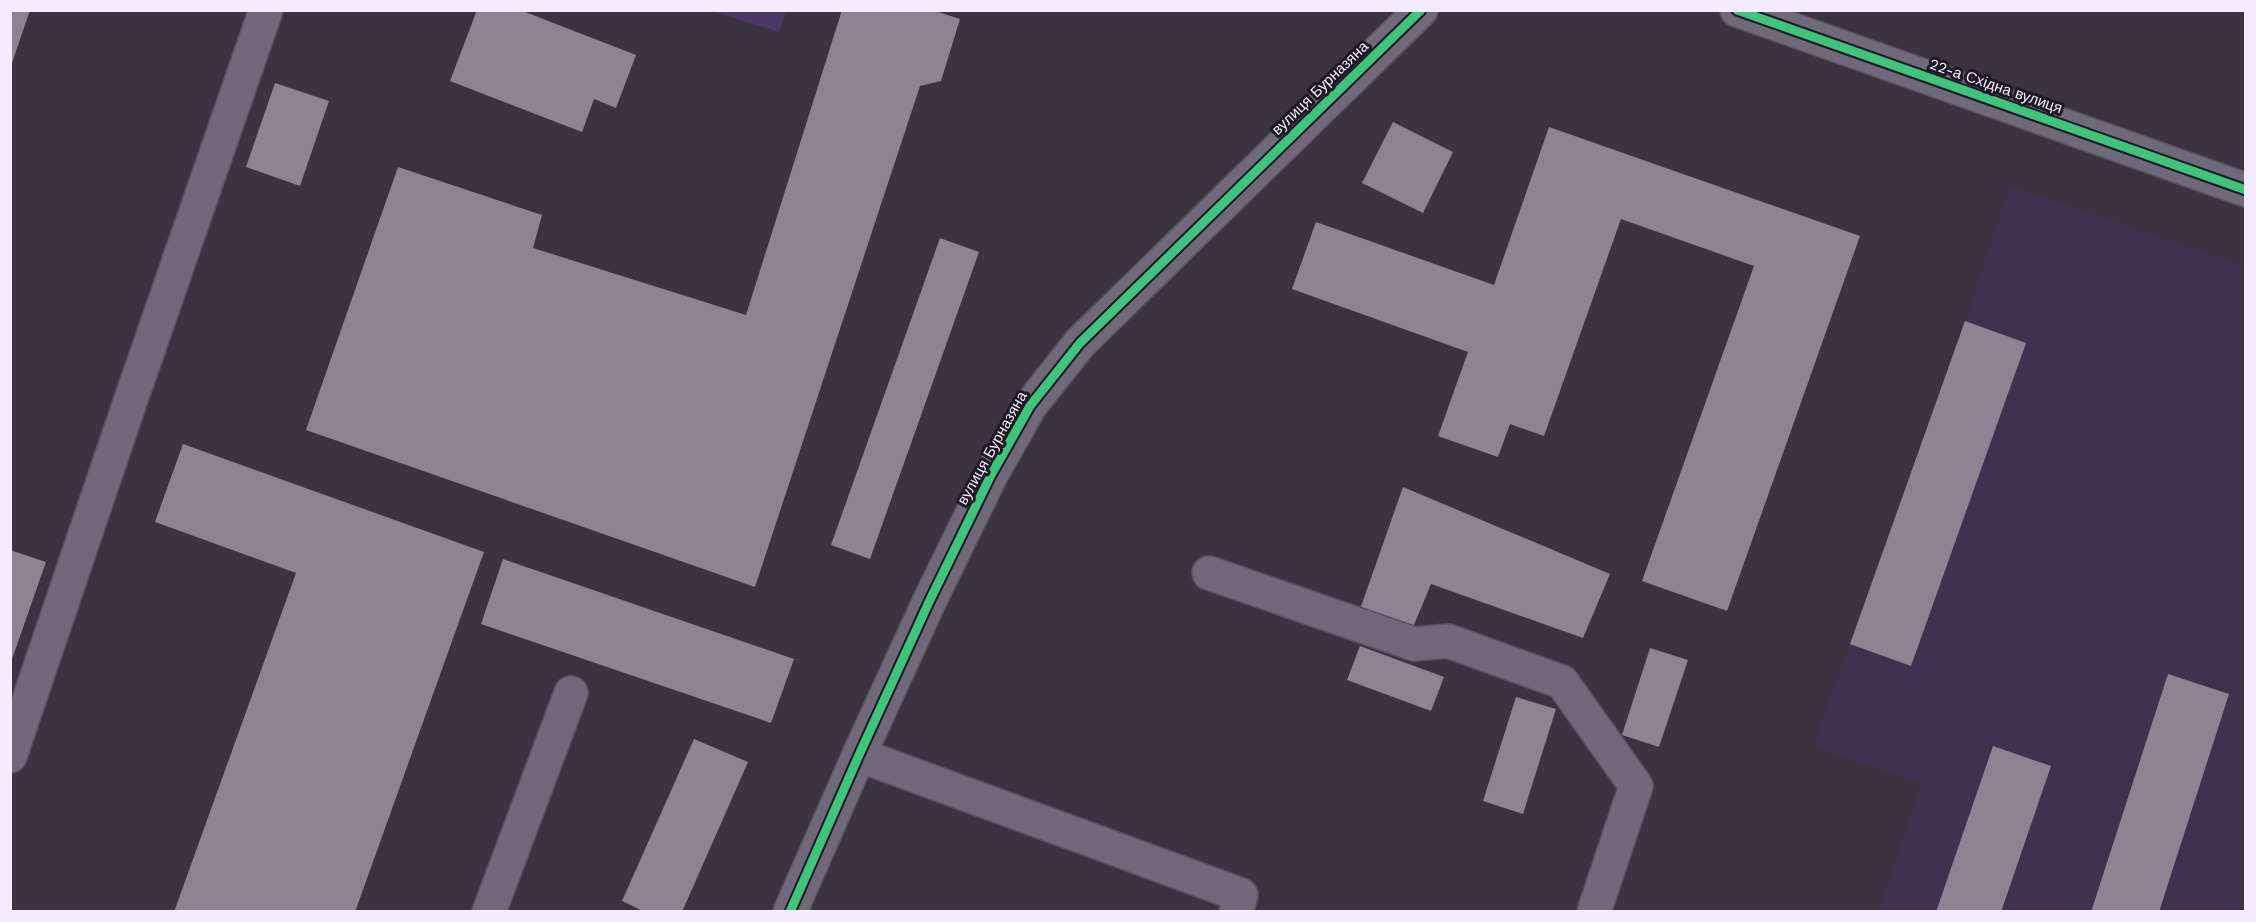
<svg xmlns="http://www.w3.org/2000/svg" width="2256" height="922" viewBox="0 0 2256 922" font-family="'Work Sans',sans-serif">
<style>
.built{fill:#3f3250}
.green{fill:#4c3667}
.building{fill:#8a8591}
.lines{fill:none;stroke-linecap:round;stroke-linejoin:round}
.minor-casing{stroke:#57525e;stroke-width:36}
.minor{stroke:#706979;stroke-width:33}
.cycleway-casing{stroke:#1e1925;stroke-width:13}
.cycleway{stroke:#40c37c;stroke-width:9}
.labels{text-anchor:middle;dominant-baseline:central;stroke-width:6;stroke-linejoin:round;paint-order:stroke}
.street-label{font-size:15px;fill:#f2ecfc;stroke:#1e1925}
</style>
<rect width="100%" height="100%" fill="#3a3441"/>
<!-- built -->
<polygon class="built" points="2010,186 2245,265 2245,911 1878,911 1921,783 1813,747 1965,321"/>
<!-- green -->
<polygon class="green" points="712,11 786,10 786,11 779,32"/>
<!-- building -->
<g class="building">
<polygon points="10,10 30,10 11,66 10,66"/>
<polygon points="477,10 520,10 636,55 616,108 594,99 582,132 450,81"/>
<polygon points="842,10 932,10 960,19 941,81 920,86 755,587 306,430 398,167 542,215 533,248 746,315"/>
<polygon points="275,83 329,101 300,186 246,167"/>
<polygon points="1393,122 1453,152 1423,213 1362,183"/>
<polygon points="1549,127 1860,236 1727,611 1642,581 1754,266 1621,219 1544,436 1510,424 1498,457 1438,436 1468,352 1292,289 1316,222 1494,285"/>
<polygon points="940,238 979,252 870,559 831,545"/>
<polygon points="1965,321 2026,343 1911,666 1850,644"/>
<polygon points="183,444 484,552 355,912 174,912 296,573 155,522"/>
<polygon points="1403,487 1610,574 1583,638 1431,584 1411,632 1358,615"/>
<polygon points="10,550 46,562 11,662 10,662"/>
<polygon points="503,559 794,659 771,723 481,624"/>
<polygon points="1360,646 1444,677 1431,711 1347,680"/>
<polygon points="1650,648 1688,660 1659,747 1622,735"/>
<polygon points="2168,674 2229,694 2159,912 2091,912"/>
<polygon points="1516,697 1556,709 1523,814 1483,801"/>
<polygon points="694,739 748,762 682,912 645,912 622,901"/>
<polygon points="1993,746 2051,766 2001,912 1936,912"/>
</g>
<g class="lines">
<!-- minor casing -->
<g class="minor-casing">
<g id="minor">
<polyline points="1737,10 2246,190"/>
<polyline points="1209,573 1414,644 1448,641 1562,682 1636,786 1594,912"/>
<polyline points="859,755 1241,895 1236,912"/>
<polyline points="10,756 129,405 266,10"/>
<polyline points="489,912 571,693"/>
<polyline points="790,912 859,755 929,602 991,475 1030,406 1080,343 1421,10"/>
</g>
</g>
<!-- minor -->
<use href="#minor" class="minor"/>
<!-- cycleway casing -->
<g class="cycleway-casing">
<g id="cycleway">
<polyline points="1737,10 2246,190"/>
<polyline points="790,912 859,755 929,602 991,475 1030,406 1080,343 1421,10"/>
</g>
</g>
<!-- cycleway -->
<use href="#cycleway" class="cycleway"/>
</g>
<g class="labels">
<!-- street labels -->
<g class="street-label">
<text transform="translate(1996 86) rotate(19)">22-а Східна вулиця</text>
<text transform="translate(1320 88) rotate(-44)">вулиця Бурназяна</text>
<text transform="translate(992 448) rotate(-61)">вулиця Бурназяна</text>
</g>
</g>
<!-- border -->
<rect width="2256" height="922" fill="none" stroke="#f2ecfc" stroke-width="24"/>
</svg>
